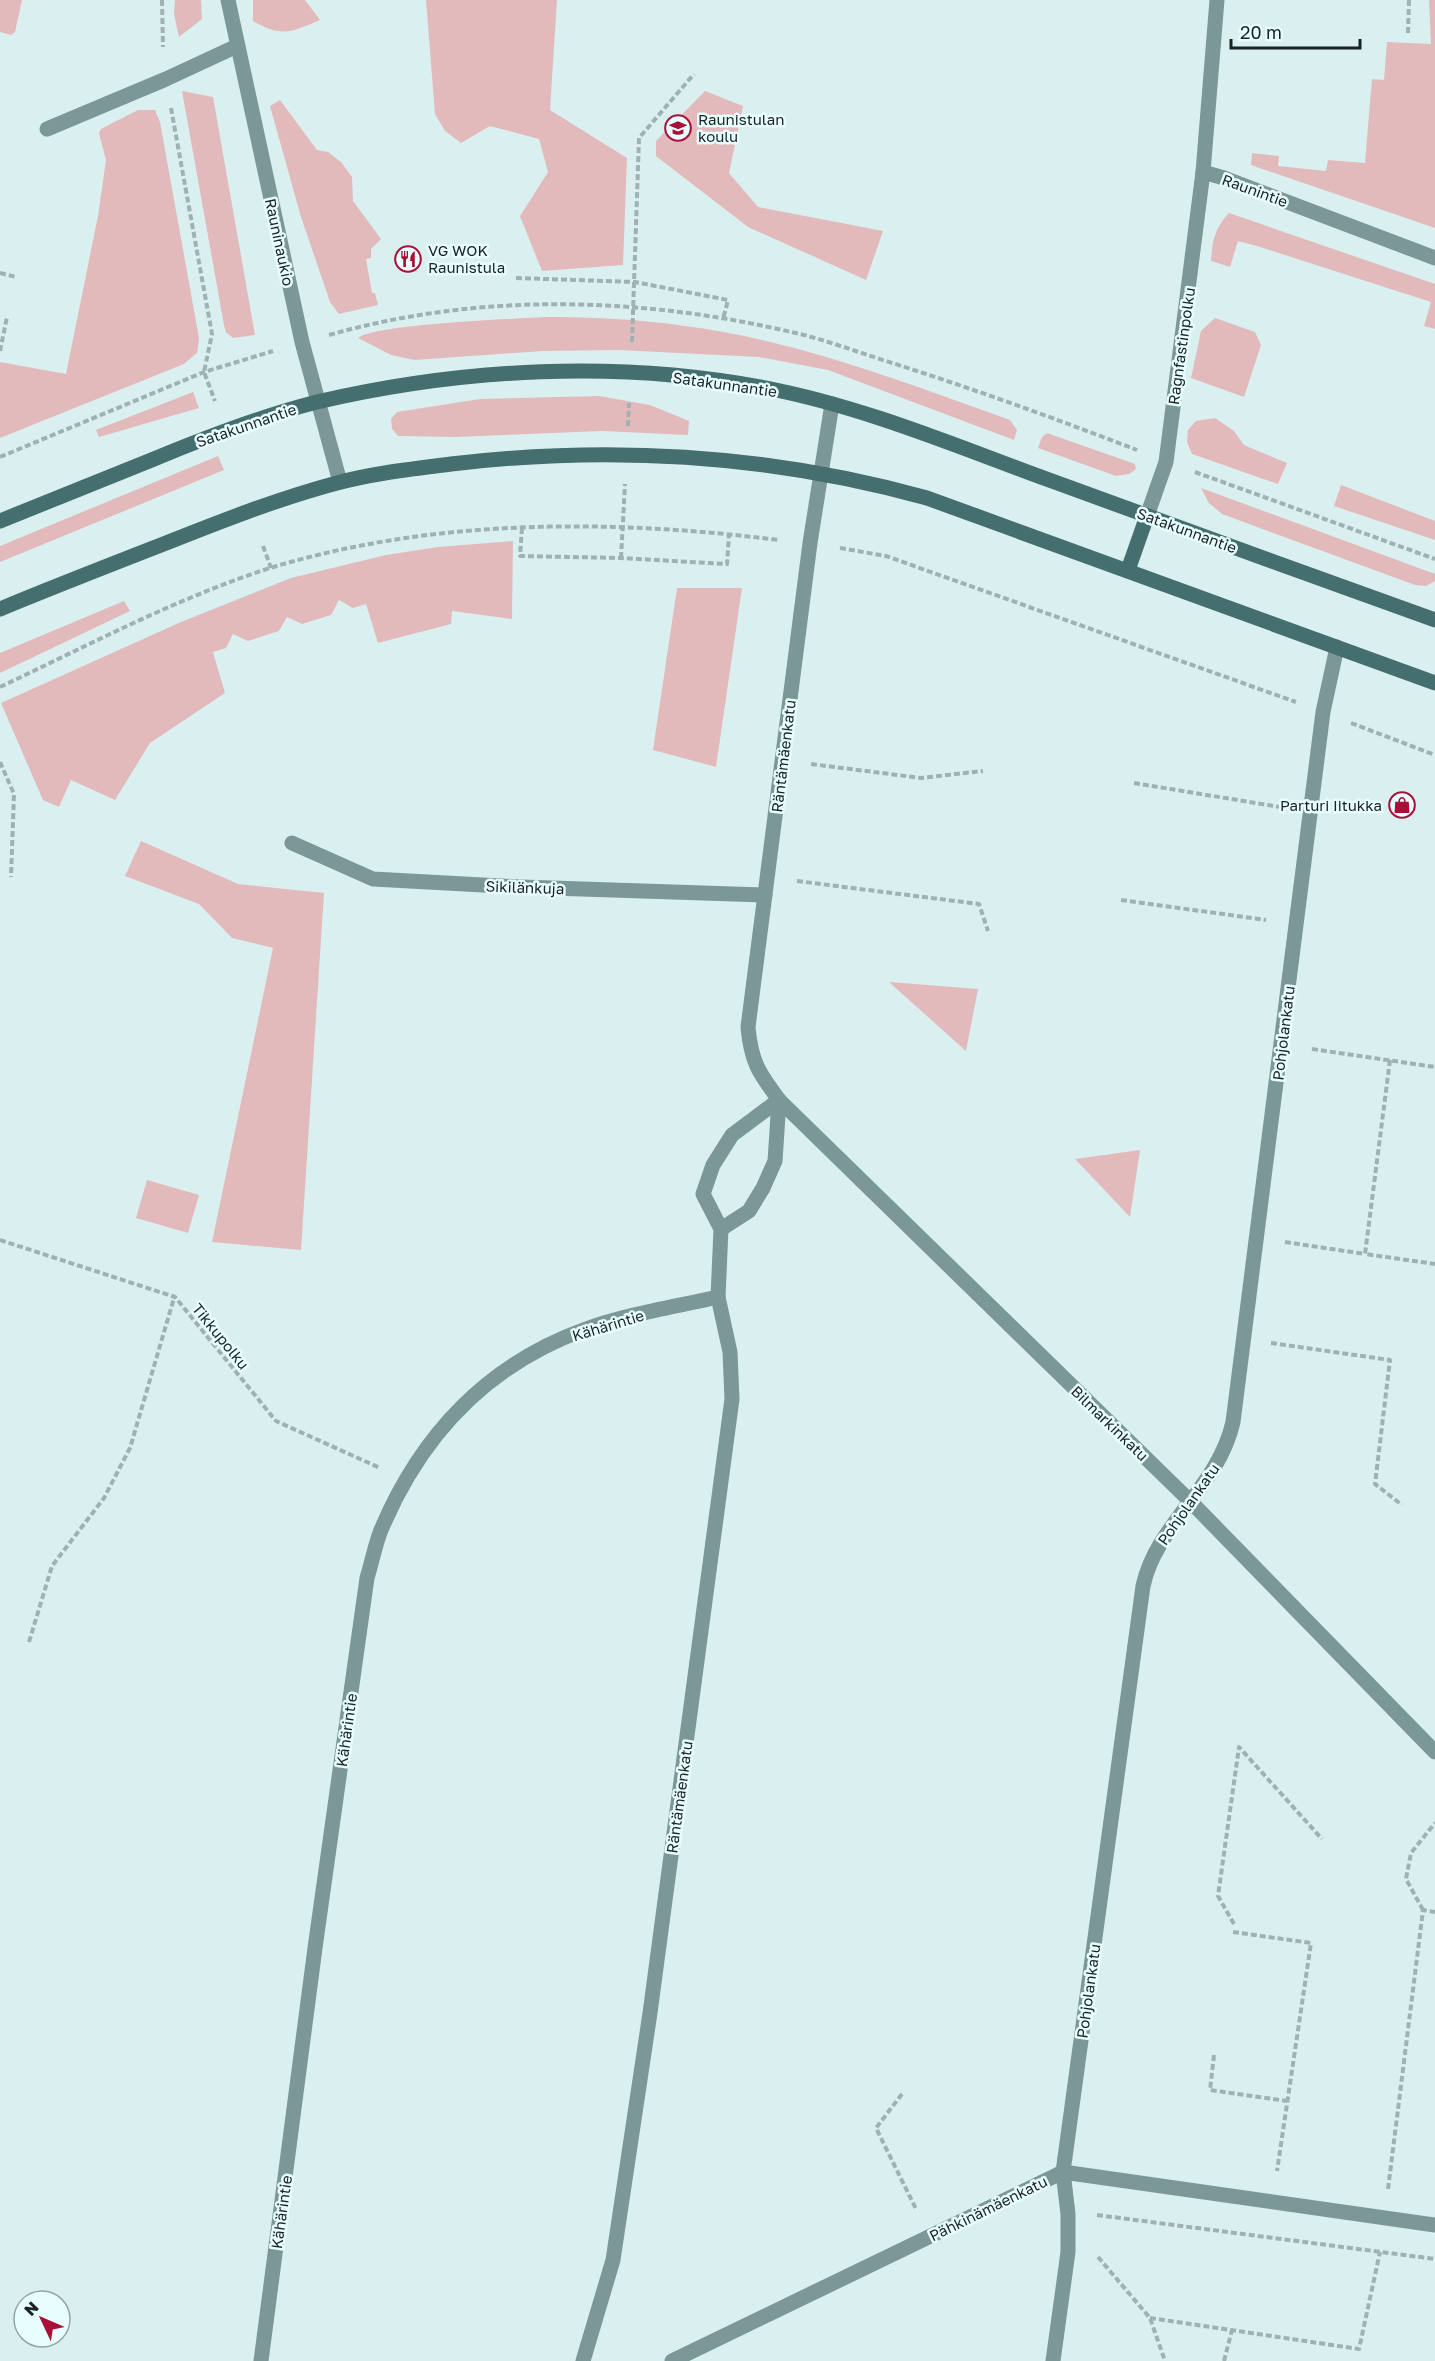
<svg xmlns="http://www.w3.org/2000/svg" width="1435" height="2361" viewBox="0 0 1435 2361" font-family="'Golos Text',sans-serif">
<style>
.green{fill:#e2babb}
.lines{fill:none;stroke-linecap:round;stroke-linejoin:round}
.path{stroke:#9fb1b1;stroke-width:4;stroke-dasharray:6 3;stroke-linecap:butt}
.service{stroke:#7b9797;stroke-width:15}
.minor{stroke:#7b9797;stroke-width:15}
.secondary{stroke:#456e6f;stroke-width:15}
.labels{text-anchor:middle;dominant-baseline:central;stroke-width:5;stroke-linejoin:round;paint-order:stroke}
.poi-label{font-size:15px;fill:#1a2222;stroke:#e7fdfe;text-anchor:start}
.street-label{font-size:15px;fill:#1a2222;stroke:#e7fdfe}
</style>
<rect width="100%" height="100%" fill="#daf0f0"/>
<!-- green -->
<g class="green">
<polygon points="0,0 22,0 15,32 11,35 0,32"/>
<polygon points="175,0 201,0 202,19 179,37 174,14"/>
<path d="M253,0h52l15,20c-29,12 -38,18 -67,1z"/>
<polygon points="426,0 557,0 550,110 627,158 623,265 542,271 520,216 548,172 539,139 490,126 461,143 445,131 435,114"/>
<polygon points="1429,0 1435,0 1435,228 1251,165 1252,153 1279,156 1278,166 1326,171 1328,160 1365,163 1372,79 1384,80 1387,42 1431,44"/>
<polygon points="182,91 213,97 255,335 233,338 226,332 224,325"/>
<polygon points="705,91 743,106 729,173 758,207 883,231 866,280 748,227 656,156 656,141"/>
<polygon points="280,100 317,150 328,152 341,162 352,177 353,201 381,239 371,249 371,258 366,259 372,293 375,293 378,305 339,314 330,302 301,217 270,106"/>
<polygon points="138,110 155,110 160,122 199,338 197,353 184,364 0,438 0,362 66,374 98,216 106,160 99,133 101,129"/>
<path d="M1229,213l206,71v45l-11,-3 7,-24 -174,-56 -19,-5 -8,26 -19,-6c1,-20 4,-33 18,-48z"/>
<path d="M544,317c47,0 94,2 141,9 111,14 219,56 325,94l7,10 -3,10 -186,-70 -69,-13 -140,-7 -76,1 -129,9 -23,-5 -33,-17c19,-14 155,-19 186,-21z"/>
<polygon points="1215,318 1255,332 1261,345 1244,397 1191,378 1201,331"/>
<polygon points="193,392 199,408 99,437 96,430"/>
<polygon points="599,396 650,405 689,421 688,435 602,431 456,437 398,436 392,429 391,419 397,412 480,399"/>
<polygon points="1215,418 1234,431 1244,445 1287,463 1278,484 1192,454 1187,442 1188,430 1196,421"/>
<polygon points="1047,433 1135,464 1136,469 1129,474 1116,476 1038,448 1042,437"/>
<polygon points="218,456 224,470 0,562 0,546"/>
<polygon points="1341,485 1435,521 1435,540 1334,506"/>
<polygon points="1201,488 1435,574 1435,581 1426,586 1415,585 1222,514 1209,503"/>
<polygon points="513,541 512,619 452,611 451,624 378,643 366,604 353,608 339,600 331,615 302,624 287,617 279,631 248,641 233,634 226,648 213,652 225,693 150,743 115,800 71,780 59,807 43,800 1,703 181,622 291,578 386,555 438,547"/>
<polygon points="677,588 742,588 716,767 653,750"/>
<polygon points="124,601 130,611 0,673 0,653"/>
<polygon points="141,841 238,884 324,893 301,1250 212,1242 273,948 232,938 199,904 125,876"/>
<polygon points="889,982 978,989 966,1051"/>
<polygon points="1140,1150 1130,1217 1075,1159"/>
<polygon points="147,1180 199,1195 188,1233 136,1218"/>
</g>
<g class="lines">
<!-- path -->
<g class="path">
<polyline points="162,0 163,47"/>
<polyline points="1408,33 1409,0"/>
<polyline points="171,108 212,334 204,372 215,401"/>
<polyline points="0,273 16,277"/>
<polyline points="516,278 635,282 728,300 723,319"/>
<path d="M329,335c155,-44 319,-38 475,0 27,7 54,17 82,26 85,27 168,57 251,89"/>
<polyline points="632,342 639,138 694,74"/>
<polyline points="0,351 7,317"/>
<polyline points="628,426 629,403"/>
<polyline points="0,457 204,372 273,351"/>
<polyline points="1195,472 1435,559"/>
<polyline points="522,528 520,556 621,558 727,564 729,535"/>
<polyline points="263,546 271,568"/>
<polyline points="840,548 886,556 1296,702"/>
<polyline points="621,558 625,484"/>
<path d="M0,687c89,-42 177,-89 270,-119 164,-50 341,-49 509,-28"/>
<polyline points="1351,723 1435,755"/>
<polyline points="0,762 14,794 11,877"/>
<polyline points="811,764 921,778 983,771"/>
<polyline points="1134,783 1280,807"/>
<polyline points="797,881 979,904 988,931"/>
<polyline points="1121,900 1266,920"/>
<polyline points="1312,1049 1435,1067"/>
<polyline points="1390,1060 1365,1254 1435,1264"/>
<polyline points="0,1240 175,1297 276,1421 380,1468"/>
<polyline points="1285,1242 1365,1254"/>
<polyline points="1271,1343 1390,1360 1375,1484 1402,1505"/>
<polyline points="29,1642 52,1566 104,1498 130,1448 174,1298"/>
<polyline points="1423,1910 1406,1879 1411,1853 1435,1823"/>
<polyline points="1234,1924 1218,1896 1239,1747 1322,1839"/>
<polyline points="1233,1932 1311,1943 1277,2171"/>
<polyline points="1214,2055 1210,2090 1287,2101"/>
<polyline points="902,2094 876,2128 916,2209"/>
<polyline points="1388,2189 1423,1910 1435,1912"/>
<polyline points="1097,2215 1435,2259"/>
<polyline points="1098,2257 1150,2318 1165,2361"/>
<polyline points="1150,2318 1359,2349 1380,2252"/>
<polyline points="1224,2361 1232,2330"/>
</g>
<!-- service -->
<polyline class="service" points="47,129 166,79 237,46"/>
<!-- minor -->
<g class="minor">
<polyline points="228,0 302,342 340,482"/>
<polyline points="1217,0 1203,172 1224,178 1435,258"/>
<path d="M832,404l-22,139 -62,484c3,35 11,46 31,73l412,402 244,250"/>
<polyline points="1147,516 1166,462 1203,172"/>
<polyline points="292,843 373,879 521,887 765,895"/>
<polyline points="721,1229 749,1211 763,1188 775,1161 779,1100"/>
<path d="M261,2361l54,-413 52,-370c5,-16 8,-33 14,-48 40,-95 107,-166 205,-201 42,-15 88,-22 132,-32"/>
<polyline points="583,2361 613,2260 650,2013 732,1399 730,1352 718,1297 721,1229 703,1194 713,1165 732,1135 779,1100"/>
<polyline points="672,2361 1063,2172 1435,2225"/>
<path d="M1053,2361l15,-109v-38l-5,-42 80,-586c14,-63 75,-98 90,-164l90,-710 14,-65"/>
</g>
<!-- secondary -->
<g class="secondary">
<path d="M0,521c51,-21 103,-41 154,-62 53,-22 107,-43 163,-57 146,-34 301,-42 449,-14 99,19 192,59 286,93 128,47 255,93 383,139"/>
<polyline points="1128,570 1147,516"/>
<path d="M0,609c53,-22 107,-43 161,-64 58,-23 116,-46 176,-62 37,-10 76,-14 114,-19 159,-19 321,-9 476,34l508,185"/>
</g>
</g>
<!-- icons -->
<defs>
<g id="school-ring" transform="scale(1.35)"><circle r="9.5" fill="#e7fdfe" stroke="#a81038" stroke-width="1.5"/><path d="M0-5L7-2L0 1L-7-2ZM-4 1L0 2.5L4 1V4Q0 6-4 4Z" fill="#a81038"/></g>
<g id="restaurant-ring" transform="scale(1.35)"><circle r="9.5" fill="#e7fdfe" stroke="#a81038" stroke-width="1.5"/><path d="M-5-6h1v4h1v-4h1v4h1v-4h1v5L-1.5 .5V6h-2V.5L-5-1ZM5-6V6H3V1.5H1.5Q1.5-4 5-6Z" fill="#a81038"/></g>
<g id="shop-ring" transform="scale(1.35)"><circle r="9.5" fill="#e7fdfe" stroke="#a81038" stroke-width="1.5"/><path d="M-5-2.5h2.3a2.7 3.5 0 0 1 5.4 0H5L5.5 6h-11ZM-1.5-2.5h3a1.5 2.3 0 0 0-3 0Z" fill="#a81038"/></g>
</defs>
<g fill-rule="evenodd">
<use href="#school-ring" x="678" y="128"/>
<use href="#restaurant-ring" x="408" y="259"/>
<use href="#shop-ring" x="1402" y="805"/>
</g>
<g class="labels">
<!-- poi labels -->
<g class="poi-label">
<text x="698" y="119">Raunistulan<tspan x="698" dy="17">koulu</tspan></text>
<text x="428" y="250">VG WOK<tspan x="428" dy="17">Raunistula</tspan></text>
<text x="1382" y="805" text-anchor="end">Parturi Iitukka</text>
</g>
<!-- street labels -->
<g class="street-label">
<text transform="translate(1255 190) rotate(20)">Raunintie</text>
<text transform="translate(280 242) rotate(78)">Rauninaukio</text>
<text transform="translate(1181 346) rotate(-82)">Ragnfastinpolku</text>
<text transform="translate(725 384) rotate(8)">Satakunnantie</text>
<text transform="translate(246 425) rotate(-19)">Satakunnantie</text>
<text transform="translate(1187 530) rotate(20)">Satakunnantie</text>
<text transform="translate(783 756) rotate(-83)">Räntämäenkatu</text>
<text transform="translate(525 887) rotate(2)">Sikilänkuja</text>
<text transform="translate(1283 1033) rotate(-83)">Pohjolankatu</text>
<text transform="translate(608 1325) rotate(-17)">Kähärintie</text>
<text transform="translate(221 1336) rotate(51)">Tikkupolku</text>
<text transform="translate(1110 1423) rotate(44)">Bilmarkinkatu</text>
<text transform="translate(1188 1504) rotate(-55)">Pohjolankatu</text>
<text transform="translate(346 1730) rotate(-82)">Kähärintie</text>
<text transform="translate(679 1797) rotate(-82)">Räntämäenkatu</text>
<text transform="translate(1088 1991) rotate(-82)">Pohjolankatu</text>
<text transform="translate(988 2208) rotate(-26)">Pähkinämäenkatu</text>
<text transform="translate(281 2212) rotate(-82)">Kähärintie</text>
</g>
</g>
<!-- north arrow -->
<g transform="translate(42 2319) rotate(314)"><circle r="28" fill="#e7fdfe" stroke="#95a5a6" stroke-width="1.5"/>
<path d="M0-4.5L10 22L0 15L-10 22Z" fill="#a81038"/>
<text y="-9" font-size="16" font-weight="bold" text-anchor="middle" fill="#1a2222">N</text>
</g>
<!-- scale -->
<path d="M1231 39v9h129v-9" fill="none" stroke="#1a2222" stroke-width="3"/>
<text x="1240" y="39" font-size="18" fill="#1a2222" stroke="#e7fdfe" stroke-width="4.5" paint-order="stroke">20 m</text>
</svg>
